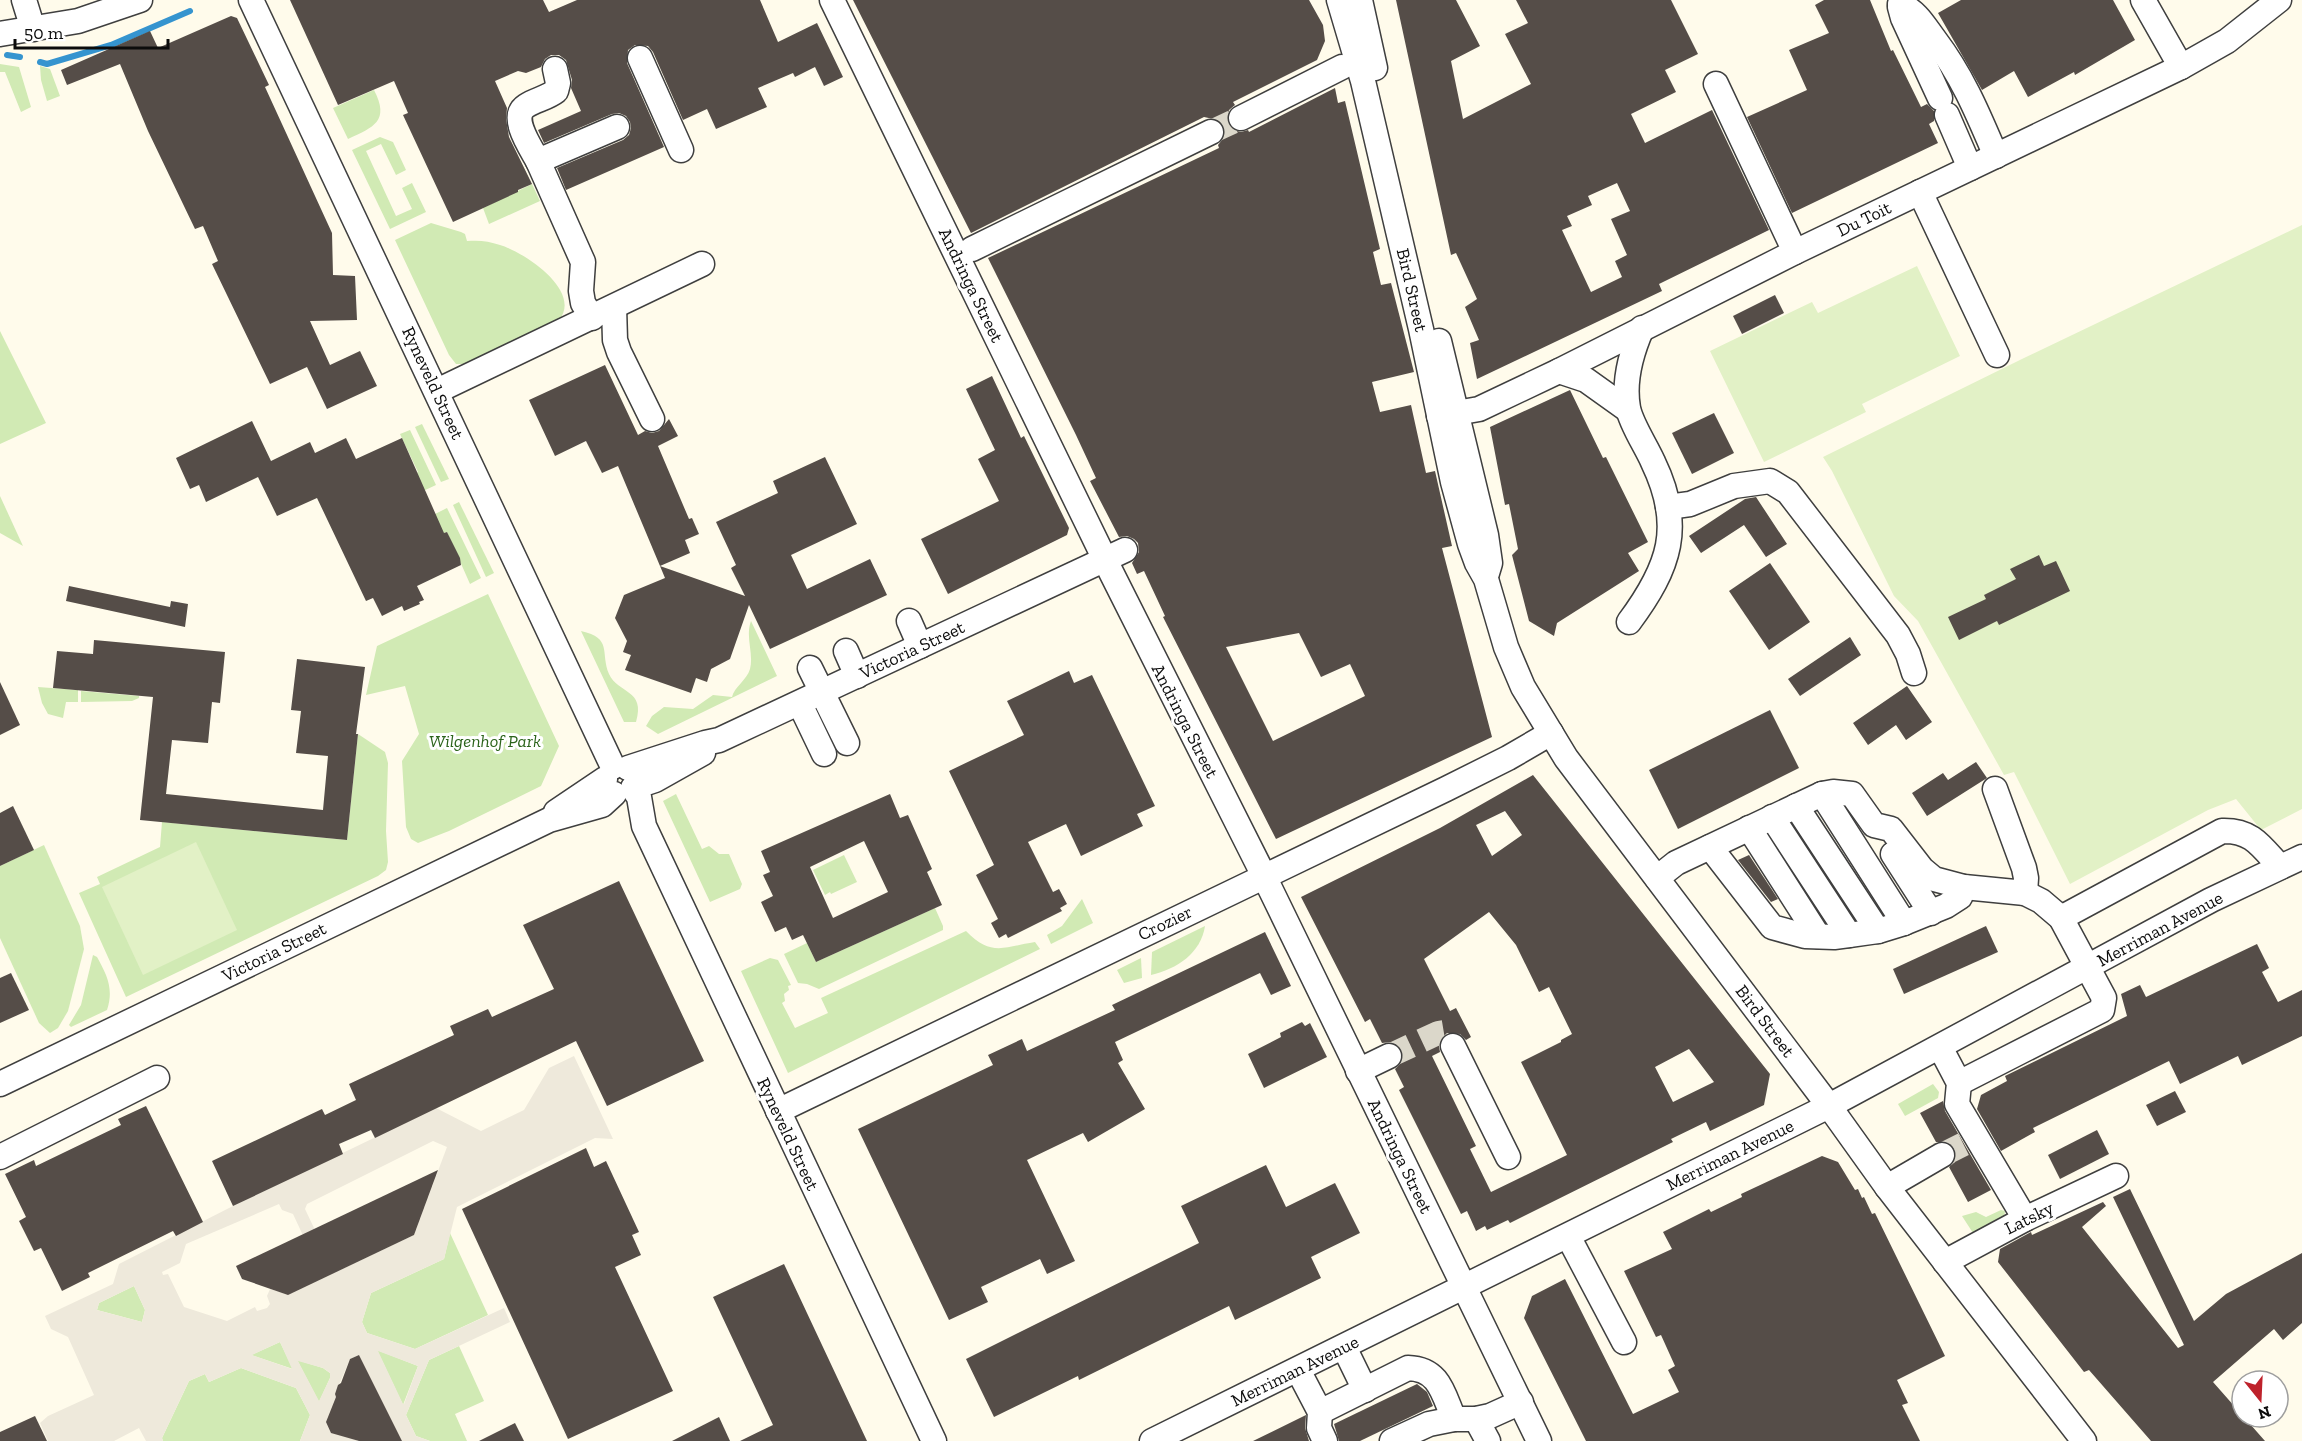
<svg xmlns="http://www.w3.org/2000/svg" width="2302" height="1441" viewBox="0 0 2302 1441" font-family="'Zilla Slab',serif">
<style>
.green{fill:#d1eab4}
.pitch{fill:#e2f1c6}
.plaza{fill:#eee9db;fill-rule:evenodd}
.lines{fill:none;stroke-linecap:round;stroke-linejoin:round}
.stream{stroke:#3594cf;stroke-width:6}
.building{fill:#554d48;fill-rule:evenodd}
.minor-tunnel{stroke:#dbd7ca;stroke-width:24;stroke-dasharray:24 12;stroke-linecap:butt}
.minor-casing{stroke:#3f3f3f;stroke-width:27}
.minor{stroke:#fff;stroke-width:24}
.labels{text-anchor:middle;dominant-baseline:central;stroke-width:6;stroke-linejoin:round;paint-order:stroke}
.street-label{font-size:18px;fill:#0c0c0c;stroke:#fff}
.park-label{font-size:18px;font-style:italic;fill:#2c641c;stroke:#fff}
</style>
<rect width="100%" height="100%" fill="#fffbeb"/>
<!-- green -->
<g class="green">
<polygon points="0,64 19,67 31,107 21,112 5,72 0,72"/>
<polygon points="40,66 50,69 60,96 47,101 41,80"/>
<path d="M374,90c16,31 0,37 -26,49l-15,-31z"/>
<polygon points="380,137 393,142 406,170 396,175 381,144 366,151 396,216 412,209 402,188 412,183 426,212 390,229 352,150"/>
<polygon points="532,184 540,201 489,224 483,208"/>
<path d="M431,223l30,9 4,2 2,7c12,-1 22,0 33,4 24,7 83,46 59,75l-82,39 -12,5h-9l-7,-9 -54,-115z"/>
<polygon points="0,331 46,423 0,444"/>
<polygon points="422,424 449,479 441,482 415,427"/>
<polygon points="410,430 436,485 421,492 414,475 418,472 400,434"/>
<polygon points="0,496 23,546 0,533"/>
<polygon points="459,502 494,573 486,577 453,505"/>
<polygon points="447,508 481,578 470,584 447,532 442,534 433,515"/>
<polygon points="488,594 559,746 541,786 449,831 418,843 411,839 406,827 402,761 419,734 405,686 366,695 377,646"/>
<path d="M751,621l26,55 -119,58 -12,-8 6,-10 12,-9 29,2 20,-14 19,2c2,-10 15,-17 18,-28 4,-16 -5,-32 1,-48z"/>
<path d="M581,631c32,7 19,22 28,43 9,20 37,15 27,48h-12z"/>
<polygon points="38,687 78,690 78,702 66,702 63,718 48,714 42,703"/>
<polygon points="81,691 139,696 139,698 132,701 81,702"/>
<polygon points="358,734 385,752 388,763 386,831 388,862 386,870 378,876 126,997 79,893 100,884 97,877 160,847 162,822 347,840"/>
<polygon points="676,794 702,849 709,846 719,854 729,854 742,884 740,889 710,902 663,801"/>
<polygon points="44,845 80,926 84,949 68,1011 58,1028 50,1033 39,1023 0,938 0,866"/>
<polygon points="844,855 857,882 831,894 830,892 825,895 813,870"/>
<polygon points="1082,899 1093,923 1051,944 1047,935 1062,926"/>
<polygon points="935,908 943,926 943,930 819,989 807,984 798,983 784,954 807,943 816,962"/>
<path d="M1205,926c-4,27 -28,43 -54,49l1,-23z"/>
<path d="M966,931c25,26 38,16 69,11l5,7 -252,124 -47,-102 29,-13 8,2 13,25 -3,1 1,4 -5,4 1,7 -3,2 13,25 33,-15 -7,-15z"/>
<path d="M93,955l4,2c10,18 17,32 10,53l-36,17 -2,-2 12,-20z"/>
<polygon points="1141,958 1142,978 1124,983 1117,970"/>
<polygon points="1933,1084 1939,1092 1938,1098 1905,1116 1898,1104"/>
<polygon points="2001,1210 2005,1211 2004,1218 1973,1233 1962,1216 1976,1212 1986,1217"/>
<polygon points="450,1233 488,1315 415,1349 367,1333 362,1322 371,1293 444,1259"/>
<polygon points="134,1286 145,1310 142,1322 97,1310 99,1303"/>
<polygon points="280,1342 293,1369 251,1355"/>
<polygon points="459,1346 484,1401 455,1414 467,1441 430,1441 416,1436 406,1415 429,1360"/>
<polygon points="377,1350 418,1366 403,1405"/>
<polygon points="297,1360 323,1368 330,1373 330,1378 319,1402"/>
<polygon points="241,1368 296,1388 310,1415 300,1441 163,1441 162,1438 189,1381 205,1374 209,1382"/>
</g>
<!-- pitch -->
<g class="pitch">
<polygon points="2302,225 2302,809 2261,830 2236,799 2208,810 2070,884 2014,772 2004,775 1918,621 1894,596 1832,471 1823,457 2024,358"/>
<polygon points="1917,266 1960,356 1862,404 1866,412 1764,462 1710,351 1812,302 1818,313"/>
<polygon points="196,842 237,930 143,975 102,887"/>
</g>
<!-- plaza -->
<path class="plaza" d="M574,1056l39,83 -18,-1 -138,69 -13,52 -73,34 -9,29 5,11 48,16 89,-41 6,14 -81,38 -23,55 10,21 14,5h-28l-43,-86 -9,4 -15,35 22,47h-57l10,-26 -14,-27 -55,-20 -32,14 -4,-8 -16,7 -27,57 1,3h-17l-7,-13 -25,13h-66l-8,-18 8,-7 46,-21 -26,-58 -17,-8 -6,-13 68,-32 6,-20 114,-58 203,-98 45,23 43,-21 25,-42zM433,1141l14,6 -33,88 -74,35 -7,-2 -28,-59 2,-5zM279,1204l3,6 11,4 28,60 -33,20 -18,-5 -3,7 3,8 -3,4 -10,3 -2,-4 -28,14 -43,-14 -16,-33 -5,1 -1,-3 18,-9 6,-19zM134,1286l11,24 -3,12 -45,-12 2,-7zM280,1342l12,27 -40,-14zM378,1351l40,15 -14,38h-1zM298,1361l25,7 7,5v5l-11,23z"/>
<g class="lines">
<!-- stream -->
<g class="stream">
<polyline points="7,55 20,57"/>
<polyline points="40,62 47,64 111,45 190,11"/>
</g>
</g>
<!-- building -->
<g class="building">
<polygon points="290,0 543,0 549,12 577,0 760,0 778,42 817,23 843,77 824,86 815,67 795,77 793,73 758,88 767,107 716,129 707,109 683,120 653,52 648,46 635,45 628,50 627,63 664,147 566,190 557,168 623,140 629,135 631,128 630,122 626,116 619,113 612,114 544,143 538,130 581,111 571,88 572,80 566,60 559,55 551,55 545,59 541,67 526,73 518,71 495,81 507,108 506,119 509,137 532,184 518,190 518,192 453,222 403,115 408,113 394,81 338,105"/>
<path d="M853,0h456l14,25 2,16 -8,19 -84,42 2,3 -6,5 -2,7 1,7 6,6 7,2 7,-2 1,2 86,-44 3,15 7,-2 35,148 -7,3 8,33 10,-2 23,89 -42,10 8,30 31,-7 15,68 9,-2 17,75 -10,2 50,189 -216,102 -113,-222 2,-1 -21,-45 -7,3 -5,-11 7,-11 -1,-9 -4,-4 -7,-3 -8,1 -29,-56 6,-3 -20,-43 -88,-177 231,-110 -1,-3 4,-5 3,-6 -2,-9 -5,-5 -14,-3 -233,116zM1299,633l22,44 29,-13 15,32 -92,45 -47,-94z"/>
<path d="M1396,0h60l24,46 -29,15 12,58 68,-35 -26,-50 23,-11 -12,-23h155l27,54 -33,16 11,22 -45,22 14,29 67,-33 57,120 -110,54 3,7 -185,88 -7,-36 9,-3 -14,-33 12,-8 -21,-46 -5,2zM1617,183l13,28 -19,8 16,36 -12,6 7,16 -31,15 -29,-62 10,-4 -5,-10 25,-11 -4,-9z"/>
<polygon points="1824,0 1870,0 1891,51 1893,50 1921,107 1927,104 1934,111 1934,121 1929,124 1938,143 1792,213 1747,117 1807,90 1789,50 1829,33 1815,5"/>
<polygon points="1961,0 2113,0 2135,40 2075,75 2074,72 2028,97 2014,71 1982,90 1938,13"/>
<polygon points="231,16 237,18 269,85 265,87 332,233 333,275 355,276 357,320 310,321 330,365 360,351 377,386 327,409 307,367 270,384 212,264 218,261 203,226 195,229 148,131 120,64 67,85 61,70 150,31 158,48"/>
<polygon points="1775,295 1784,313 1742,334 1733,316"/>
<polygon points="605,365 638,435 645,431 652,433 659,431 669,419 678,436 658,446 689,519 692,518 699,534 685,540 690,553 660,566 618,466 602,473 586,441 555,456 529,400"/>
<polygon points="992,376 1021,438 1024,436 1069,528 1067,535 948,594 921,539 999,501 978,459 995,450 966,389"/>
<polygon points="1570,390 1603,458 1606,457 1648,542 1628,553 1639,571 1557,623 1554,636 1529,621 1512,555 1518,549 1509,504 1505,505 1490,427"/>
<polygon points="1714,413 1734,453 1692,474 1672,433"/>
<polygon points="252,421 271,461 310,442 315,453 346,438 356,459 402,438 444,533 447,532 460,558 461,565 417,586 424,600 419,602 420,604 404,611 402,606 382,616 373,598 366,601 317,498 277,516 258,477 206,502 199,485 190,489 176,458"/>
<polygon points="825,457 857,524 791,555 807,589 870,559 887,595 770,649 749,605 730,659 711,669 707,682 696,678 691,693 625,670 631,655 623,652 627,641 615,618 624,595 665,578 660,566 745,596 731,568 736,565 716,522 778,493 773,481"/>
<polygon points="1756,497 1787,544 1766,557 1744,525 1701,553 1689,536 1745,499"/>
<polygon points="2039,555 2044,566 2056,561 2070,591 1999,625 1997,621 1959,640 1948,617 1986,599 1984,595 2016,579 2010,569"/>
<polygon points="1770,563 1810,622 1769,650 1729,591"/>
<polygon points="69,586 170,607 171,601 188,604 185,627 66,601"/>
<polygon points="1850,637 1861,655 1800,696 1788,679"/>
<polygon points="94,640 225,652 220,703 212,702 208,743 172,740 166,794 323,810 328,756 296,753 301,711 291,710 297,659 365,667 356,734 358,734 347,840 140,820 153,697 53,688 57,651 93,654"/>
<polygon points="1069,671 1074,683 1092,675 1155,806 1137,814 1143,826 1081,856 1066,824 1028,842 1053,892 1059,889 1067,904 1060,908 1062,911 1008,938 1006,934 999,938 991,923 998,919 976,875 994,865 949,771 1024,735 1007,701"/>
<polygon points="0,682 20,725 0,735"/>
<polygon points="1907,686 1932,722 1906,740 1896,725 1868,745 1853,723"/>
<polygon points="1770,710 1799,768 1678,829 1649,770"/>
<polygon points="1976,762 1987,778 1927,816 1912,793 1943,773 1948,780"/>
<path d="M1533,775l237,299 -6,31 -54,26 -4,-9 -35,17 2,3 -163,81 -2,-3 -21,10 -2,-4 -9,5 -9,-20 -6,3 -62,-124 5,-3 -9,-18 5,-5 3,-6 -1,-9 -11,-7 -9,1 -12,-24 -5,3 -64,-125 139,-69zM1505,811l17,24 -30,21 -16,-31zM1489,912l27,33 23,47 10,-5 23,47 -11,6v2l-40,20 46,93 -76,37 -21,-43 6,-3 -44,-90 8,-4 -1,-6 2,-7 6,-6 13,1 6,6 5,-3 -15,-29 -6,3 -26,-52zM1689,1049l25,33 -41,20 -18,-35z"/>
<path d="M890,794l10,24 8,-3 24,54 -5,3 15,33 -126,57 -13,-27 -11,5 -6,-13 -11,5 -14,-30 12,-6 -10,-21 7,-3 -9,-21zM864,841l24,51 -55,26 -23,-51z"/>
<polygon points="13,806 34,850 0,866 0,813"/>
<polygon points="1749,855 1778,899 1771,902 1738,860"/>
<polygon points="619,881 704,1061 607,1106 576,1041 375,1138 371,1130 339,1144 343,1154 233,1206 212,1161 322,1109 325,1115 356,1100 349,1084 454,1035 450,1026 488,1009 492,1017 554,989 523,925"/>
<polygon points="1986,926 1998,952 1904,994 1893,969"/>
<polygon points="1265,932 1291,986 1271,995 1260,973 1115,1042 1123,1060 1118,1063 1145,1109 1088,1142 1083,1133 1027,1160 1075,1261 1047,1274 1040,1259 981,1287 988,1302 949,1320 858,1129 993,1065 988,1055 1022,1039 1027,1051 1115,1010 1112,1005"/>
<polygon points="2257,944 2269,968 2262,972 2278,1002 2302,990 2302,1036 2242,1065 2238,1056 2180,1084 2169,1061 2033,1128 2035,1132 2001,1151 1977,1109 1981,1095 2007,1081 2005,1076 2127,1016 2121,994 2140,985 2146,997"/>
<polygon points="11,973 29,1010 0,1023 0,978"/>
<polygon points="1302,1022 1305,1026 1310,1023 1327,1057 1264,1088 1248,1054 1281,1037 1280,1033"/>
<polygon points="2175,1091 2186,1112 2157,1126 2146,1105"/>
<polygon points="1943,1101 1945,1111 1991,1190 1968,1202 1949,1167 1955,1162 1955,1148 1949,1142 1936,1142 1920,1113"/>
<polygon points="146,1106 203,1222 176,1236 173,1231 88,1273 90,1277 62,1291 41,1248 34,1251 19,1221 26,1217 5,1174 34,1160 36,1166 121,1125 118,1119"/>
<polygon points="2097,1130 2109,1154 2060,1179 2048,1155"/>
<polygon points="586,1148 594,1167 606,1161 639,1232 632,1235 641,1255 615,1267 673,1391 568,1439 462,1209"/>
<polygon points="1822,1156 1838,1162 1855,1190 1858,1189 1862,1198 1864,1197 1872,1214 1875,1213 1945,1356 1897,1380 1908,1403 1902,1405 1920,1441 1586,1441 1524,1318 1532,1296 1565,1279 1633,1414 1679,1392 1668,1370 1675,1366 1661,1335 1656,1337 1624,1271 1672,1249 1663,1232 1709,1209 1711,1212 1742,1197 1741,1194"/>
<polygon points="1266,1165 1286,1207 1335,1183 1360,1233 1311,1257 1321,1278 1235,1320 1229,1306 1079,1380 1078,1376 994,1417 966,1359 1199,1243 1181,1206"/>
<polygon points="438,1170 414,1235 288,1295 242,1279 236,1266"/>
<polygon points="2130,1189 2194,1321 2226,1294 2302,1253 2302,1323 2283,1340 2274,1329 2213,1382 2265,1441 2151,1441 2089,1370 2084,1372 1998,1262 2000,1249 2031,1232 2032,1235 2103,1202 2106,1206 2082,1227 2178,1348 2184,1345 2113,1197"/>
<polygon points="784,1264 867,1441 740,1441 773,1425 713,1297"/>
<polygon points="359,1355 402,1441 359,1441 331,1433 326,1422 336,1397 335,1394 338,1385 341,1383 350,1359"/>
<polygon points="1417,1384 1427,1392 1433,1406 1360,1441 1339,1441 1334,1424"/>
<polygon points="1306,1415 1305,1428 1309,1441 1253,1441"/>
<polygon points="35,1416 47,1441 0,1441 0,1432"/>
<polygon points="719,1417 730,1441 672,1441"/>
<polygon points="515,1423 524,1441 479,1441"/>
</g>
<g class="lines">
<!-- minor-tunnel -->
<g class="minor-tunnel">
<polyline points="1211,132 1241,118"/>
<polyline points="1389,1056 1438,1033 1444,1032 1453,1046"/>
<polyline points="1942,1155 1966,1143"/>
</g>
<!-- minor casing -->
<g class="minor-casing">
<g id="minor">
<polyline points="24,0 33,29"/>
<polyline points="251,0 613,767"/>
<polyline points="832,0 1112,574 1264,876 1539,1441"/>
<polyline points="1339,0 1363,81 1421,329 1453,482 1470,544 1477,563 1486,579 1506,647 1523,687 1566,758 1829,1106 1887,1187 2084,1441"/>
<polyline points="1360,0 1375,68"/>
<polyline points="2143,0 2181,67"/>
<path d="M1900,4c18,9 23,20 35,36 28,37 43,74 61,116"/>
<polyline points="1900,7 1903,18 1940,98"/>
<polyline points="0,34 78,21 140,0"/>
<polyline points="640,58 681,150"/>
<polyline points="1716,84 1795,252"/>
<polyline points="1947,115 1970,168"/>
<polyline points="1241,118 1342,67"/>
<path d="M538,161c-7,-13 -29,-44 -12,-55 9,-6 21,-8 30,-15l2,-8 -3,-14"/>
<polyline points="1920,192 1997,355"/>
<polyline points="972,249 1211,132"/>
<polyline points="614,307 615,340 619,352 652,419"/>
<polyline points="592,318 583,303 581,291 583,262 538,161 617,127"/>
<polyline points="1439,341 1486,535 1490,563 1487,573"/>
<polyline points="1559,371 1586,380 1628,410"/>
<polyline points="437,391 702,264"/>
<polyline points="1439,416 1479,409 1559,371 1795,252 2181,67 2227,41 2279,0"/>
<polyline points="1668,507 1690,504 1734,486 1770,481 1788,492 1898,635 1908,654 1914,673"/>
<polyline points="909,621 920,646"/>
<path d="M1629,622c41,-55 55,-96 24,-160 -7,-16 -22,-38 -25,-54 -5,-28 3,-55 14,-80"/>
<polyline points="846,651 857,676"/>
<polyline points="810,668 847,743"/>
<polyline points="800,704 824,754"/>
<polyline points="628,768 705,743 719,740 1125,550"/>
<polyline points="634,787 655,780 703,753"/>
<polyline points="633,788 639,797 644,826 934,1441"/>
<polyline points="1995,789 2024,868 2026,878 2025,893"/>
<polyline points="1822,794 1904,923"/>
<polyline points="1796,806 1878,931"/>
<polyline points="556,812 605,779"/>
<polyline points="1772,817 1849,935"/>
<polyline points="1749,828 1818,936"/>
<polyline points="1710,847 1772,927 1805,936 1834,937 1849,935 1878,931 1904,923 1946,906 1960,897 1964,887"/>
<polyline points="1893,854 1931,913"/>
<polyline points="1657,878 1676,863 1822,794 1833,792 1852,794 1874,825 1891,829 1922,869 1934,879 1964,887 2025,893 2041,901 2061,918 2104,998 2102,1010 1959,1083"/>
<path d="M2061,918l161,-87c30,-1 39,15 58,36"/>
<polyline points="1453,1046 1508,1157"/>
<polyline points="1940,1047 1959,1083 1957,1104 2025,1219"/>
<polyline points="1358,1071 1389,1056"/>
<polyline points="0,1084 549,820 602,805 614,794"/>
<polyline points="778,1111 1446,789 1508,758 1551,733"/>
<polyline points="0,1157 157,1078"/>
<polyline points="1887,1187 1942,1155"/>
<polyline points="1568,1236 1624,1342"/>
<polyline points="1945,1262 2025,1219 2116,1176"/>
<polyline points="1344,1347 1365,1390"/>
<polyline points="1298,1370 1320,1412 1319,1428 1325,1441"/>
<path d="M1320,1412l88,-44c32,1 35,26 46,51"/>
<polyline points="1476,1419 1488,1441"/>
<polyline points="1152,1441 1829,1106 2211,900 2302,857"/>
<polyline points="1392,1441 1429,1424 1454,1419 1476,1419 1490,1416 1521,1402"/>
</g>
</g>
<!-- minor -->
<use href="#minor" class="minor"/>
</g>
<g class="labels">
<!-- street labels -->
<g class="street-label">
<text transform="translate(1864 219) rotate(-26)">Du Toit</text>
<text transform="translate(971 285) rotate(64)">Andringa Street</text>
<text transform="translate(1412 290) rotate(77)">Bird Street</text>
<text transform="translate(433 383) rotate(65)">Ryneveld Street</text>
<text transform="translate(912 650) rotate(-25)">Victoria Street</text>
<text transform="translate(1185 721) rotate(63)">Andringa Street</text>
<text transform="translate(1165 923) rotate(-26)">Crozier</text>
<text transform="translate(2160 929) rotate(-28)">Merriman Avenue</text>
<text transform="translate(274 952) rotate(-26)">Victoria Street</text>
<text transform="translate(1765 1021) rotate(53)">Bird Street</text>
<text transform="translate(788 1134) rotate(65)">Ryneveld Street</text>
<text transform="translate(1730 1155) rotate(-26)">Merriman Avenue</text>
<text transform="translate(1400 1156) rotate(64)">Andringa Street</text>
<text transform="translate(2029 1218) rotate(-26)">Latsky</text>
<text transform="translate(1295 1371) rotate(-26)">Merriman Avenue</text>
</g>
<!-- park labels -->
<g class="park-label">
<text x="485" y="741">Wilgenhof Park</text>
</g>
</g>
<!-- north arrow -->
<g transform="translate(2260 1399) rotate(162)"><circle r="28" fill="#ffffff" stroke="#9e9e9e" stroke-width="1.5"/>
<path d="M0-4.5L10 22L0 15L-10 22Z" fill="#be222b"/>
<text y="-9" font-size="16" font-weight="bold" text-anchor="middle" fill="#0c0c0c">N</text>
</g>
<!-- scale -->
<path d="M15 39v9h153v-9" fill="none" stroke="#0c0c0c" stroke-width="3"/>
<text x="24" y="39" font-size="18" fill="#0c0c0c" stroke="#ffffff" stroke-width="4.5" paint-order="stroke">50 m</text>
</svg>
